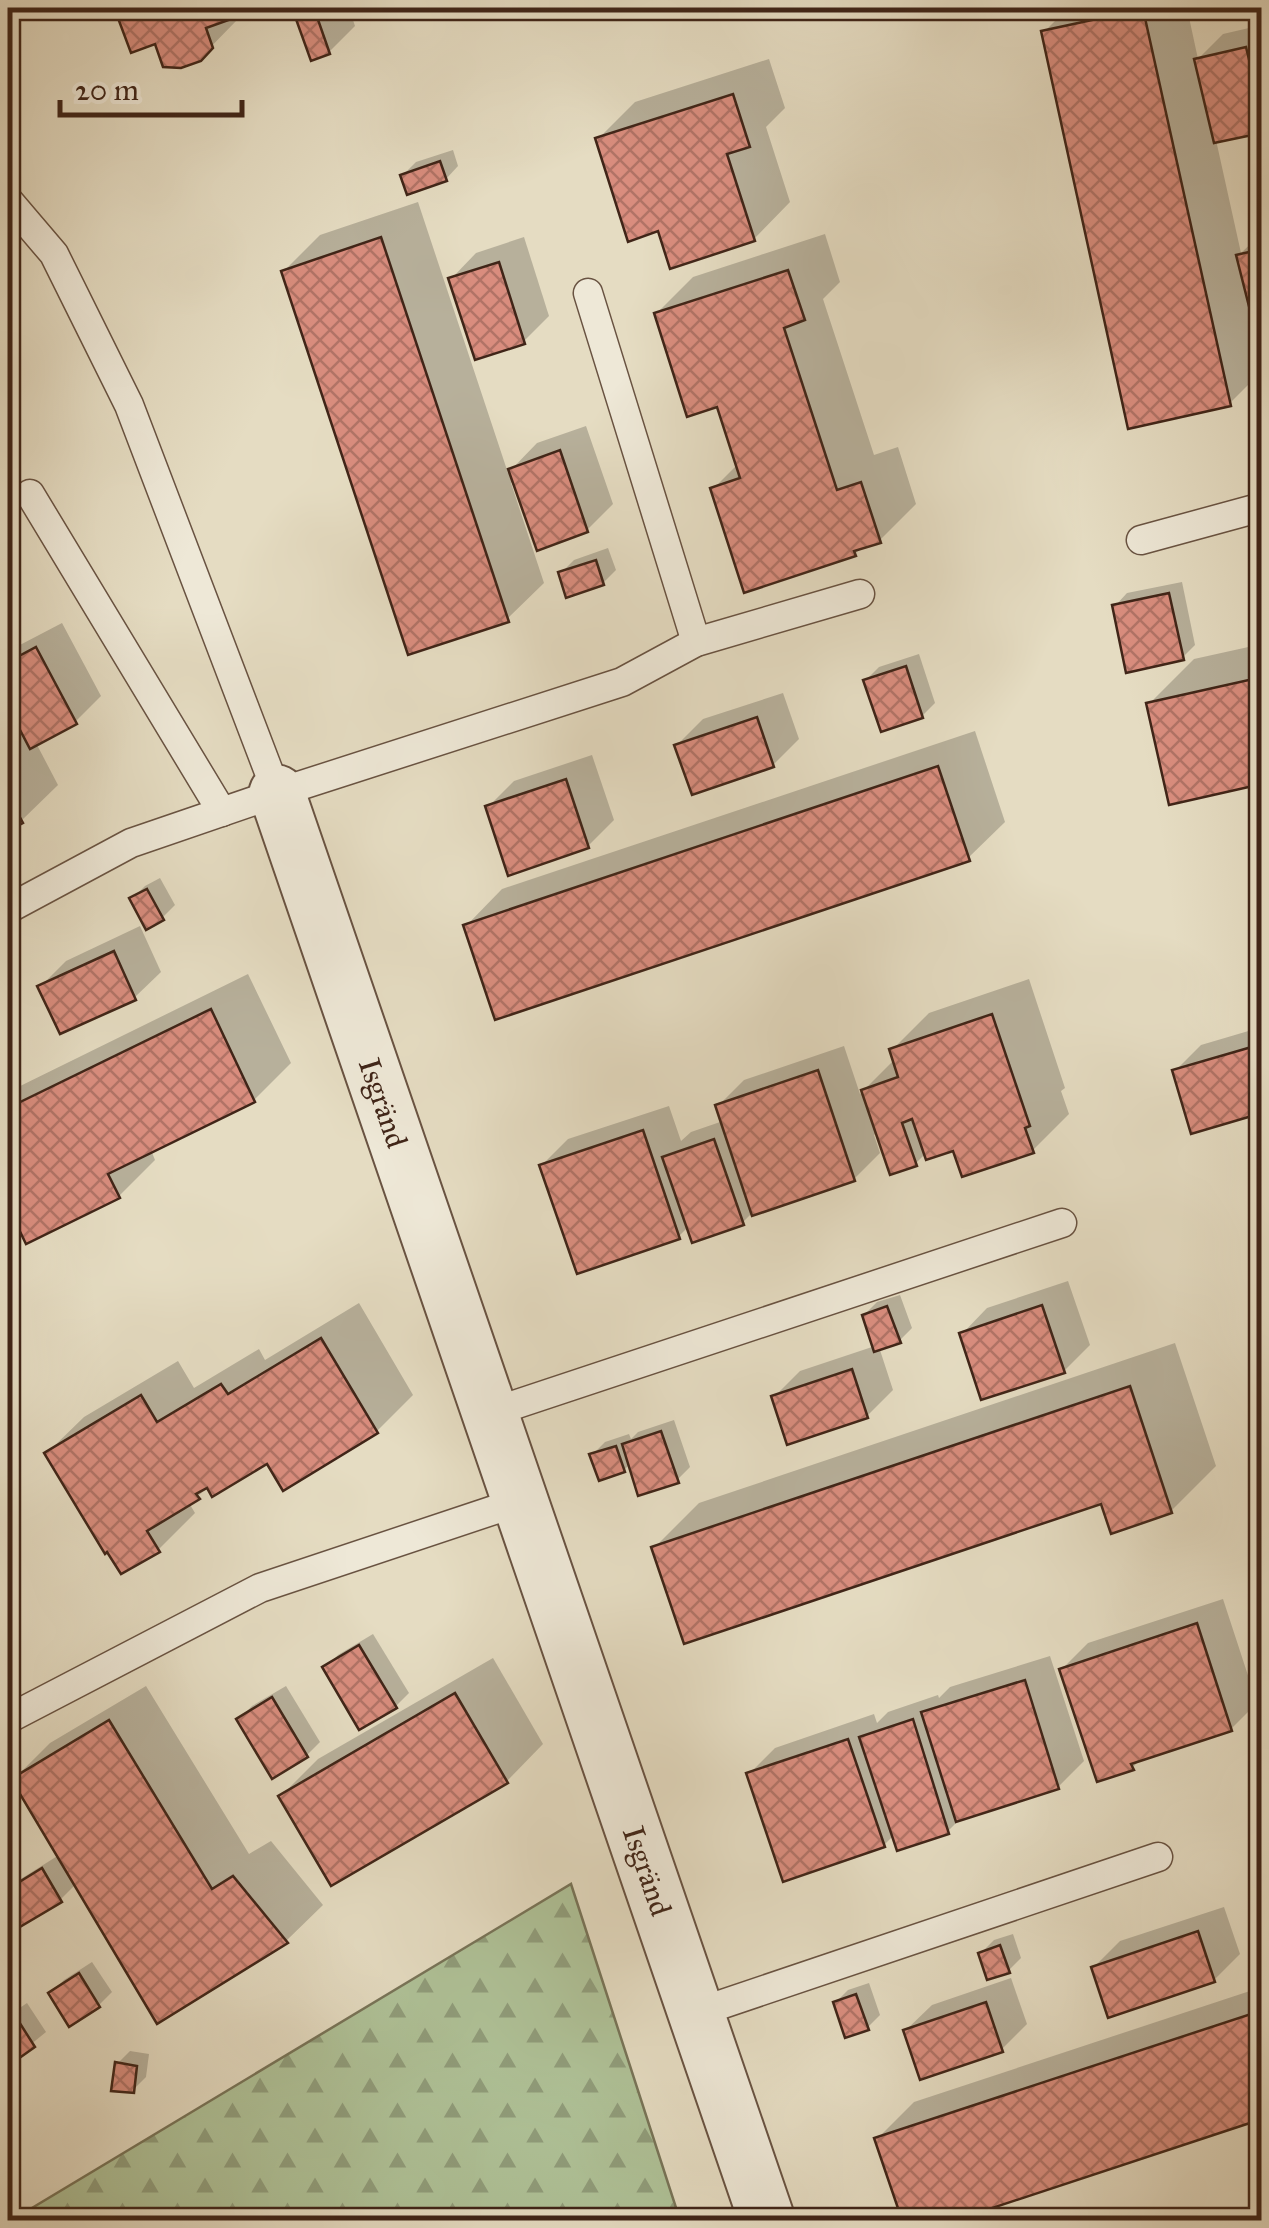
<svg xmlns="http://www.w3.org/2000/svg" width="1269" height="2228" viewBox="0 0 1269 2228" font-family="'IM FELL Great Primer',serif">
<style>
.forest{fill:url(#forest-firs);stroke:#787458;stroke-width:2.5}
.shadow{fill:#0003}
.building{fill:url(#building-cross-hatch);stroke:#402518;stroke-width:2.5}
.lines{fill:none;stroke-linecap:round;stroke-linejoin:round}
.service-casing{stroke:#695342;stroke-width:31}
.minor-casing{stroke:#695342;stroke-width:59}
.service{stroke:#eee8d7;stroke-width:28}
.minor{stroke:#eee8d7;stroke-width:55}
.labels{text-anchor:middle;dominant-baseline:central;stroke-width:8;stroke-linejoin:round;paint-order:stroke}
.street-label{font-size:30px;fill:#402518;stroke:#eee8d7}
</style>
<defs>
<pattern id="forest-firs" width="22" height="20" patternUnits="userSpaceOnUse" patternTransform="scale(2.5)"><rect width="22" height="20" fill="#afc298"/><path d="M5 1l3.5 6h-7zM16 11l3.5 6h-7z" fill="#909d7b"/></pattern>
<pattern id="building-cross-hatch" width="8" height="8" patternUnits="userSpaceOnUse" patternTransform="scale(2.5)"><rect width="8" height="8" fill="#d98d7e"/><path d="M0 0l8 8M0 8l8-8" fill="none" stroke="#b17366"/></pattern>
</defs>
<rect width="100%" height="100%" fill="#e5dcc2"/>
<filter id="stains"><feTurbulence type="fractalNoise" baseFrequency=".002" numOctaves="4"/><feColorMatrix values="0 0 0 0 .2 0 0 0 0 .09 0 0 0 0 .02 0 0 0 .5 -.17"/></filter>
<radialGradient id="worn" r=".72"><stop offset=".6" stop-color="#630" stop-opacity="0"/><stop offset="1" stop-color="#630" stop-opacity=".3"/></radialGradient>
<!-- forest -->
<polygon class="forest" points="571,1884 680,2220 12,2220"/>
<!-- shadow -->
<g class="shadow">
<polygon points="121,8 255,8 235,15 237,20 199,59 156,41 118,11"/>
<polygon points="295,8 349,8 355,26 329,52 312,58"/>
<polygon points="1068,8 1187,8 1198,59 1223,34 1262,25 1262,130 1216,140 1241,253 1262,233 1262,371 1230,403 1044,32"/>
<polygon points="769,59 785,108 766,127 790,202 754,239 598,139 635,102"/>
<polygon points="453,150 458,166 446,179 403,175 416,162"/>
<polygon points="418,202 508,473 537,443 586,426 613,504 587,530 515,481 511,483 544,583 507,619 284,271 320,235"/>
<polygon points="825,234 840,282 823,299 874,455 898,447 916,504 879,541 863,546 855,554 713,489 738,464 718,404 656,314 693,277"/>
<polygon points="524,237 549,316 523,342 451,279 476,253"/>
<polygon points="608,548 616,570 603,583 561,573 574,560"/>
<polygon points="1182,582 1195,645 1182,658 1115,606 1127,593"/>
<polygon points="62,623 101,696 75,722 36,743 58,785 21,821 8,829 8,656 18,646"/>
<polygon points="1262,644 1262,781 1149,704 1194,659"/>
<polygon points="919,654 935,703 922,716 866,680 879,667"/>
<polygon points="783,693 799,739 773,765 677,745 703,719"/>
<polygon points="975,731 1005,822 968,858 466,926 502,889"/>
<polygon points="592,755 614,820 588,846 488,807 514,781"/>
<polygon points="160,878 175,905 162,918 132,899 145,886"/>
<polygon points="140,926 161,972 135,997 40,987 66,961"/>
<polygon points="248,974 291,1063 254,1100 151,1150 155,1160 119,1196 8,1220 8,1092"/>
<polygon points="1029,979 1065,1088 1061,1091 1069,1114 1032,1151 954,1147 926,1153 915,1164 878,1133 874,1135 880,1153 854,1179 752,1213 742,1223 689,1226 678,1237 542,1165 568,1139 669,1106 681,1141 691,1132 723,1121 718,1106 744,1080 844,1046 860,1094 895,1059 892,1050 929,1013"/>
<polygon points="1262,1027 1262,1111 1175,1071 1201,1045"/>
<polygon points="1068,1281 1090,1345 1064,1371 962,1334 987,1308"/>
<polygon points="900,1295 912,1328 899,1341 879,1347 893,1390 867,1416 774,1397 800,1371 875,1346 864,1315 877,1302"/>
<polygon points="359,1303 413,1395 377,1431 268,1460 209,1487 189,1503 195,1513 158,1550 47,1453 84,1417 178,1361 194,1388 259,1349 265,1360"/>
<polygon points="1175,1343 1216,1466 1171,1511 1103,1501 654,1548 699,1503"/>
<polygon points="674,1420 690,1467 677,1480 631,1463 624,1470 592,1455 605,1442 629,1434 631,1439 638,1432"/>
<polygon points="1223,1599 1257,1703 1231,1729 1142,1758 1132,1768 1062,1669 1088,1643"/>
<polygon points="373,1634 409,1693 396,1706 360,1727 325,1668 338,1655"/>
<polygon points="1050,1656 1084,1761 1058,1787 962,1817 948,1831 894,1835 884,1845 749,1774 775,1748 874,1714 877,1723 888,1712 938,1695 939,1698 950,1687"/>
<polygon points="493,1658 543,1744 507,1781 281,1796 318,1759"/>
<polygon points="146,1686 249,1854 271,1841 323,1905 286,1941 76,1884 60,1900 14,1928 8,1917 8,1887 59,1855 20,1790 8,1802 8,1778 12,1781 50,1743"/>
<polygon points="286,1686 320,1742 307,1755 273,1776 239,1719 252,1706"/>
<polygon points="1224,1907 1240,1954 1214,1980 1094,1967 1120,1941"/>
<polygon points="1013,1934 1021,1958 1008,1971 981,1953 994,1940"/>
<polygon points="92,1962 112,1992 99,2005 70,2023 51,1993 64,1980"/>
<polygon points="1011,1978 1027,2024 1001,2050 906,2030 932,2005"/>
<polygon points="869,1983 880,2015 867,2028 835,2003 848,1990"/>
<polygon points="1262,1987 1262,2117 948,2220 904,2220 877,2139 914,2102"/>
<polygon points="27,2003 46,2032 8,2063 8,2016"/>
<polygon points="130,2051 149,2054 146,2077 133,2090 117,2064"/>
<polygon points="8,2064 21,2087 8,2100"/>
</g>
<!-- building -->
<g class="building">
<polygon points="122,8 262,8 206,28 213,48 201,61 181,68 163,67 155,44 131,53 115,10"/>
<polygon points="292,8 334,8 316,14 330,54 311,61"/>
<polygon points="1143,9 1231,406 1128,429 1041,31"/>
<polygon points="1246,47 1262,114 1262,133 1214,143 1194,59"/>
<polygon points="733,94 750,147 727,154 755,241 670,269 658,231 628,242 595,138"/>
<polygon points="440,161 447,181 407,195 400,175"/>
<polygon points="381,237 509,622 408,655 281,271"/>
<polygon points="1262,249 1262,337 1257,338 1236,255"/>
<polygon points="499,262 525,344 475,360 448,278"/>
<polygon points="788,270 805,320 784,328 837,490 861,482 881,543 854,551 856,556 744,593 710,488 740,478 717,407 687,417 654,313"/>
<polygon points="560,450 588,532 537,551 508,469"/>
<polygon points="596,560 604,585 566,598 558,572"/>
<polygon points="1169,593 1184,660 1126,673 1112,605"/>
<polygon points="36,647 77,724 30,749 8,707 8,662"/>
<polygon points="906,666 923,718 881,732 863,680"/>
<polygon points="1262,677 1262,784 1169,805 1146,703"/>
<polygon points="757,717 774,767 692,795 674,745"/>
<polygon points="938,766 970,861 495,1020 463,925"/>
<polygon points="566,779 589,848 508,876 485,806"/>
<polygon points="8,795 23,823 8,831"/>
<polygon points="147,889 164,920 146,930 129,898"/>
<polygon points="114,951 136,1000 60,1034 37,986"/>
<polygon points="211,1009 255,1102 108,1174 120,1198 26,1244 14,1219 8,1223 8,1108"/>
<polygon points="992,1014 1030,1126 1025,1128 1034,1153 962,1177 953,1151 926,1160 912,1119 902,1123 917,1166 890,1175 861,1090 898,1077 889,1049"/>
<polygon points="1262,1044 1262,1113 1191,1134 1172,1070"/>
<polygon points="818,1070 855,1181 752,1216 715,1105"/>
<polygon points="643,1130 680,1239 577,1274 539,1165"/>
<polygon points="714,1139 744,1225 692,1243 662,1157"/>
<polygon points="1042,1305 1065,1373 981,1400 959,1333"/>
<polygon points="887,1306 901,1343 874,1352 862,1315"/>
<polygon points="321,1338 378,1433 283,1491 267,1464 212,1497 207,1488 196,1494 200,1499 147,1531 160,1552 121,1574 107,1552 105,1554 44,1453 141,1395 157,1422 221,1384 228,1394"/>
<polygon points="852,1369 868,1418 787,1445 771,1396"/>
<polygon points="1130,1386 1172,1513 1111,1534 1101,1504 684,1644 651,1547"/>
<polygon points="661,1431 679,1483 638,1496 622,1444"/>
<polygon points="616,1446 625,1472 599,1481 589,1454"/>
<polygon points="1197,1623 1232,1731 1131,1764 1134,1770 1097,1782 1059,1669"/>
<polygon points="359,1645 397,1708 359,1730 322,1667"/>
<polygon points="1025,1680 1059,1789 956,1822 921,1712"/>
<polygon points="455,1693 508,1783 331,1886 278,1796"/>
<polygon points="272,1697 308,1757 272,1779 236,1719"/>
<polygon points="913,1719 949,1834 897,1851 859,1737"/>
<polygon points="109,1720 212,1889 233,1876 288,1943 157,2024 11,1779"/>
<polygon points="848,1739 885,1847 783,1882 746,1773"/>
<polygon points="42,1868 62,1902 13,1931 8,1922 8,1889"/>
<polygon points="1198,1931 1215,1982 1108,2018 1091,1967"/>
<polygon points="1000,1945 1010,1973 987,1980 978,1953"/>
<polygon points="79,1973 100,2007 69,2027 48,1993"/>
<polygon points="856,1994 869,2030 845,2038 833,2002"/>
<polygon points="986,2002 1003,2052 920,2080 903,2030"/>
<polygon points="1257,2012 1262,2025 1262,2119 956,2220 902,2220 874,2138"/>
<polygon points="14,2014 35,2047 8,2066 8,2018"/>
<polygon points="115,2062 137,2066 134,2093 111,2091"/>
</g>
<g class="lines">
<!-- service casing -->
<g class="service-casing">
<g id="service">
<polyline points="8,200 54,254 129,405 277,793"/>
<polyline points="588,293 696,642"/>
<polyline points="30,494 222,812"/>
<polyline points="1141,540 1262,507"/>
<polyline points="8,909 131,843 277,793 622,682 696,642 860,594"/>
<polyline points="490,1413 1062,1223"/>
<polyline points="8,1719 260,1588 521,1501"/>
<polyline points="696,2013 1158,1857"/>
</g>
</g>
<!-- minor casing -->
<g class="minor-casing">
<polyline id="minor" points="277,793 767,2220"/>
</g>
<!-- service -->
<use href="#service" class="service"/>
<!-- minor -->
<use href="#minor" class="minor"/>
</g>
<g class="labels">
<!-- street labels -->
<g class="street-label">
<text transform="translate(383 1103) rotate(71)">Isgränd</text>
<text transform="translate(647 1871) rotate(71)">Isgränd</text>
</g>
</g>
<!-- margin -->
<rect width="1269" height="2228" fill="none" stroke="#e5dcc2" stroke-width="40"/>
<rect x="10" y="10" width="1249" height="2208" fill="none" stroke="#402518" stroke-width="5"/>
<rect x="20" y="20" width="1229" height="2188" fill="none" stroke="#402518" stroke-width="2.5"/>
<!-- scale -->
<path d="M60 100v15h182v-15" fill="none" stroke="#402518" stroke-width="5"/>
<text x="75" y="100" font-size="30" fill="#402518" stroke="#eee8d7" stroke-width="8" paint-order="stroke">20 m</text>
<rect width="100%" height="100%" filter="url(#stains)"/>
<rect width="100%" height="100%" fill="url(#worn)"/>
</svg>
